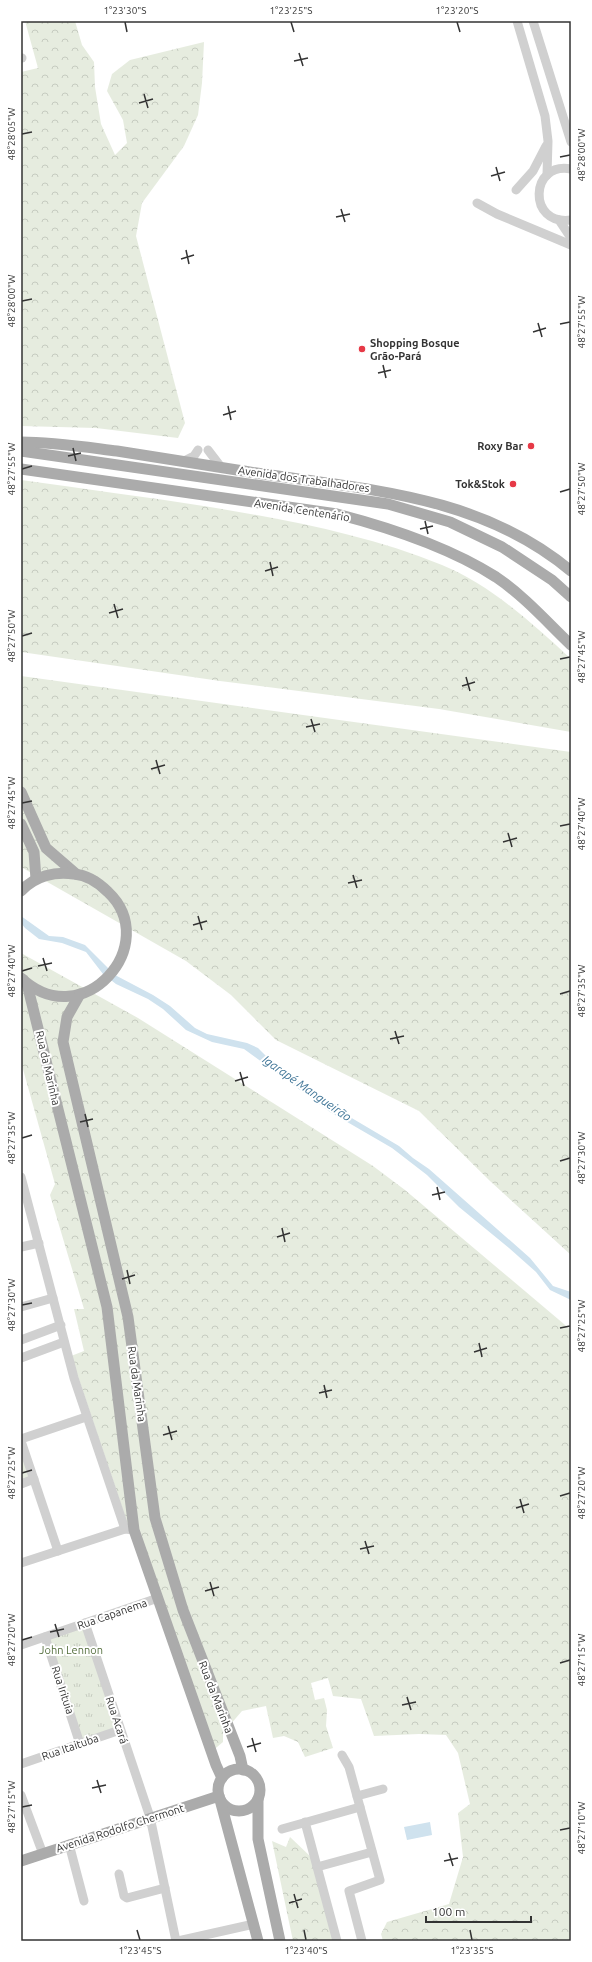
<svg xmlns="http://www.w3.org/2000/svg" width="592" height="1962" viewBox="0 0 592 1962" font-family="Ubuntu,sans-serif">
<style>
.forest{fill:url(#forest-crowns)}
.park{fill:url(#park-tufts)}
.water{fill:#cfe2ee}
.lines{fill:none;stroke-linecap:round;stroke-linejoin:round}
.minor{stroke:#d0d0d0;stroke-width:9}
.major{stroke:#ababab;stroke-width:11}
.ticks{fill:none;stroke:#333;stroke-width:1.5}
.poi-dot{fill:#e63946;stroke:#fff;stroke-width:1.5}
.labels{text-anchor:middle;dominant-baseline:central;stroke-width:4;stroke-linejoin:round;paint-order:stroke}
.poi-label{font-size:11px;font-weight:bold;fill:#333;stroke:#fff;text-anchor:end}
.street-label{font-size:11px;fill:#333;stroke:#fff}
.park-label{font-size:11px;fill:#56703f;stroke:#fff}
.water-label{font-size:12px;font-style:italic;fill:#3f7597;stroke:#fff}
.neatline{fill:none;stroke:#333;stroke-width:1.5}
.ticks-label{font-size:10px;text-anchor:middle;fill:#333}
</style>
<defs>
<pattern id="forest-crowns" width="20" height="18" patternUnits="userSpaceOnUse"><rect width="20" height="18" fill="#e6ecdf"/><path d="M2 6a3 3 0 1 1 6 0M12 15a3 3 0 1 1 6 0" fill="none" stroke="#c6cbc0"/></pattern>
<pattern id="park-tufts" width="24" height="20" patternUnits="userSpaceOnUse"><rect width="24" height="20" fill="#e6ecdf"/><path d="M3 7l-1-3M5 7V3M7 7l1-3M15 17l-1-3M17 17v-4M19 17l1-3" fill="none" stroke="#c6cbc0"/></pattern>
</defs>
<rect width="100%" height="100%" fill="#fff"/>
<!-- forest -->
<g class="forest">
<polygon points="25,21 75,21 82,45 94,62 95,87 101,124 115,155 127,143 123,120 107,91 112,74 130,60 204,42 202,83 198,115 184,146 142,203 136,236 185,423 178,438 96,428 21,426 21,72 38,68"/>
<path d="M21,480c63,9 126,17 189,27 78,13 158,28 232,58 49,20 91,59 129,94v73l-132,-23 -219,-28 -199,-29z"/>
<polygon points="21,676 571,752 571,1255 490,1181 419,1111 276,1040 231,995 186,961 21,867"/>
<polygon points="21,953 138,1018 373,1166 405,1190 571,1330 571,1941 383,1941 381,1934 387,1922 449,1904 463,1857 458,1813 470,1804 458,1753 446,1735 419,1734 374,1736 361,1699 333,1696 328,1678 311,1683 315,1700 324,1698 327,1710 326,1726 333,1748 305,1757 298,1742 284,1736 273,1738 266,1706 242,1711 223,1733 223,1742 211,1752 129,1528 71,1356 84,1351 74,1309 84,1309 50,1195 55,1184 21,1062"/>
<polygon points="290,1837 311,1857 333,1941 293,1941 272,1841 286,1847"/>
</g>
<!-- park -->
<g class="park">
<polygon points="21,1441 34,1479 21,1484"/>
<polygon points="85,1623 120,1730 80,1744 45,1637"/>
</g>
<!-- water -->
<g class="water">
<polygon points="21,916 49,936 63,937 85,945 115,975 153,995 170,1006 195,1028 207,1034 247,1043 258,1048 276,1066 314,1091 328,1104 399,1146 413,1158 429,1169 530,1258 553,1286 571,1292 571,1300 550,1290 536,1272 509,1248 459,1207 427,1175 392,1148 330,1112 244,1049 212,1042 186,1030 163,1009 148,999 116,984 103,974 86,952 62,943 39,939 25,928 21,923"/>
<polygon points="430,1822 432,1835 407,1840 404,1827"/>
</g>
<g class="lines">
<!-- minor -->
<g class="minor">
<polyline points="517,21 545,116 548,141 547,175"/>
<polyline points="533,21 571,142"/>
<polyline points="21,58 22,58"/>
<path d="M571,169c-41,-8 -44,57 0,51"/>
<polyline points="516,190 533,171 546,146"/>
<polyline points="477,203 497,214 571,245"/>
<polyline points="559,220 571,238"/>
<polyline points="208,450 221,467"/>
<polyline points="184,461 194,456 198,450"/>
<polyline points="21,1177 74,1378 125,1529 134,1530"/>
<polyline points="21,1247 39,1243"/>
<polyline points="21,1307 53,1298"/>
<polyline points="21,1340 61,1325"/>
<polyline points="21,1358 64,1342"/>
<polyline points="21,1439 86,1417"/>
<polyline points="21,1441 58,1551"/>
<polyline points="21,1484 34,1479"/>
<polyline points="21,1563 125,1529"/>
<polyline points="85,1623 150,1817 176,1941"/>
<polyline points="45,1637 80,1744"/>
<polyline points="21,1645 158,1598"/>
<polyline points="342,1755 349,1767 380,1880 349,1891 362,1941"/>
<polyline points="21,1764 120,1730"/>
<polyline points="21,1795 43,1854"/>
<polyline points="357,1796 383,1789"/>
<polyline points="305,1822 337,1941"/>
<polyline points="282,1829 360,1807"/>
<polyline points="69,1844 84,1901"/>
<polyline points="317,1867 372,1852"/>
<polyline points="119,1874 124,1896 127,1898 165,1888"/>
<polyline points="178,1941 254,1924"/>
</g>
<!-- major -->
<g class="major">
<path d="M21,442c32,0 64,5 96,9 40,6 80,13 120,19 116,19 239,21 334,101"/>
<polyline points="21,451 388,504 450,522 502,547 552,580 571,597"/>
<path d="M21,469l316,45c54,14 112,33 159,63 28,19 51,45 75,68"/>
<polyline points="21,792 46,848 76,874"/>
<polyline points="21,824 34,852 36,879"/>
<path d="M21,891c14,-15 34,-20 53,-17 13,1 25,9 34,18 55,52 -25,144 -87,86"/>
<polyline points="27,984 107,1307 134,1530 216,1765 222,1778"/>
<polyline points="80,994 67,1017 63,1042 128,1317 155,1518 183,1610 240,1756 243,1770"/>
<circle cx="239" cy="1790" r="21"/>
<polyline points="258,1799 258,1839 280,1941"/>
<polyline points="21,1861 219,1796 258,1941"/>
</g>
</g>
<!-- ticks -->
<path class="ticks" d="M125,22l2,10M291,22l3,10M457,22l3,10M299,53l4,13M294,61l14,-3M144,94l4,14M139,103l14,-4M22,134l10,-2M560,157l10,-2M496,167l4,14M491,176l14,-4M341,209l4,13M336,217l14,-3M186,250l3,14M181,259l13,-4M22,301l10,-2M538,323l4,14M560,324l10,-2M533,332l13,-4M383,365l3,13M378,373l13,-3M228,406l3,14M223,415l13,-4M73,448l3,13M68,456l13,-3M22,469l10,-3M560,492l10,-3M425,521l3,13M420,529l13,-3M270,562l3,14M265,571l13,-4M114,604l4,14M109,613l14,-4M22,636l10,-3M560,659l10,-2M466,677l4,14M462,686l13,-4M311,719l4,13M306,727l14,-3M156,760l4,14M151,769l14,-4M22,803l10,-2M560,826l10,-2M508,833l4,14M503,842l14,-4M353,875l4,13M348,883l14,-3M198,916l4,14M193,925l14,-4M43,958l4,13M38,966l14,-3M22,971l10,-3M560,994l10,-3M395,1031l4,13M390,1039l14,-3M240,1072l4,14M235,1081l13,-4M85,1114l3,13M80,1122l13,-3M22,1138l10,-3M560,1161l10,-3M437,1187l3,13M432,1195l13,-3M282,1228l3,14M277,1237l13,-4M127,1270l3,14M122,1279l13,-4M22,1305l10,-2M560,1328l10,-2M479,1343l3,14M474,1352l13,-4M324,1385l3,13M319,1393l13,-3M168,1426l4,14M163,1435l14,-4M22,1473l10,-3M560,1496l10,-3M520,1499l4,14M516,1508l13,-4M365,1541l4,13M360,1549l14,-3M210,1582l4,14M205,1591l14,-4M55,1624l4,13M50,1632l14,-3M22,1640l10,-3M560,1663l10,-3M407,1697l4,13M402,1705l14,-3M252,1738l4,14M247,1747l14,-4M97,1780l4,13M92,1788l14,-3M22,1807l10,-2M560,1830l10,-2M449,1853l4,13M444,1861l14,-3M294,1894l4,14M289,1903l13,-4M137,1930l3,10M304,1930l2,10M470,1930l2,10"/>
<!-- markers -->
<g class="poi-dot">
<circle cx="362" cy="349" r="4"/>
<circle cx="531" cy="446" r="4"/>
<circle cx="513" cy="484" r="4"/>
</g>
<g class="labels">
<!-- poi labels -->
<g class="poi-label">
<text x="370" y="343" text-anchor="start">Shopping Bosque<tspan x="370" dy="13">Grão-Pará</tspan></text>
<text x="523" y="446">Roxy Bar</text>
<text x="505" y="484">Tok&amp;Stok</text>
</g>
<!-- street labels -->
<g class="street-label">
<text transform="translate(304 479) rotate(8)">Avenida dos Trabalhadores</text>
<text transform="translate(302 510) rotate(9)">Avenida Centenário</text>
<text transform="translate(48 1068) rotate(77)">Rua da Marinha</text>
<text transform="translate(137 1384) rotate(82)">Rua da Marinha</text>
<text transform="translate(112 1614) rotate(-19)">Rua Capanema</text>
<text transform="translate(63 1690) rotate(72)">Rua Irituia</text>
<text transform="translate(216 1697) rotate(69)">Rua da Marinha</text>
<text transform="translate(117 1720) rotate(72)">Rua Acará</text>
<text transform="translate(70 1747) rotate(-19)">Rua Itaituba</text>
<text transform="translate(120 1828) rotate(-18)">Avenida Rodolfo Chermont</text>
</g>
<!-- park labels -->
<g class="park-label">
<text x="71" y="1650">John Lennon</text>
</g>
<!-- water labels -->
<g class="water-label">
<text transform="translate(307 1088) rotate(35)">Igarapé Mangueirão</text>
</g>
</g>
<!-- border -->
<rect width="592" height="1962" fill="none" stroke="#ffffff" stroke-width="44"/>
<!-- scale -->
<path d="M426 1916v6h105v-6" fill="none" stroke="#333333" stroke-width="2"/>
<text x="432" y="1916" font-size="12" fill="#333333" stroke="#ffffff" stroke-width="3" paint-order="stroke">100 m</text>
<rect x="22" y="22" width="548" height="1918" class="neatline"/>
<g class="ticks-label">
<text x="125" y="14">1°23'30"S</text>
<text x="291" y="14">1°23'25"S</text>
<text x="457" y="14">1°23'20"S</text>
<text transform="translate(11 134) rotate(-90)" y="4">48°28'05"W</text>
<text transform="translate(581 155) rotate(-90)" y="4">48°28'00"W</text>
<text transform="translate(11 301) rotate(-90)" y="4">48°28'00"W</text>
<text transform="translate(581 322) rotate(-90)" y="4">48°27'55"W</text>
<text transform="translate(11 469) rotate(-90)" y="4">48°27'55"W</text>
<text transform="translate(581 489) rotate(-90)" y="4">48°27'50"W</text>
<text transform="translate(11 636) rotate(-90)" y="4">48°27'50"W</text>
<text transform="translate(581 657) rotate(-90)" y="4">48°27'45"W</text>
<text transform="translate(11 803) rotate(-90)" y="4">48°27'45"W</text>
<text transform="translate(581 824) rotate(-90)" y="4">48°27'40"W</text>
<text transform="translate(11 971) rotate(-90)" y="4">48°27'40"W</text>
<text transform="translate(581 991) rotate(-90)" y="4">48°27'35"W</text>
<text transform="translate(11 1138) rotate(-90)" y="4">48°27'35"W</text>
<text transform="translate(581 1158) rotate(-90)" y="4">48°27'30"W</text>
<text transform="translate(11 1305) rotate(-90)" y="4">48°27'30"W</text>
<text transform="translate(581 1326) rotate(-90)" y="4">48°27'25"W</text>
<text transform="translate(11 1473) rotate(-90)" y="4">48°27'25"W</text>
<text transform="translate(581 1493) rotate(-90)" y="4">48°27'20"W</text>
<text transform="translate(11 1640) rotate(-90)" y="4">48°27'20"W</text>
<text transform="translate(581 1660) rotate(-90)" y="4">48°27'15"W</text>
<text transform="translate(11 1807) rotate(-90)" y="4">48°27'15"W</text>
<text transform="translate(581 1828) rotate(-90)" y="4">48°27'10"W</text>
<text x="140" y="1954">1°23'45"S</text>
<text x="306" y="1954">1°23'40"S</text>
<text x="472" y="1954">1°23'35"S</text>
</g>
</svg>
